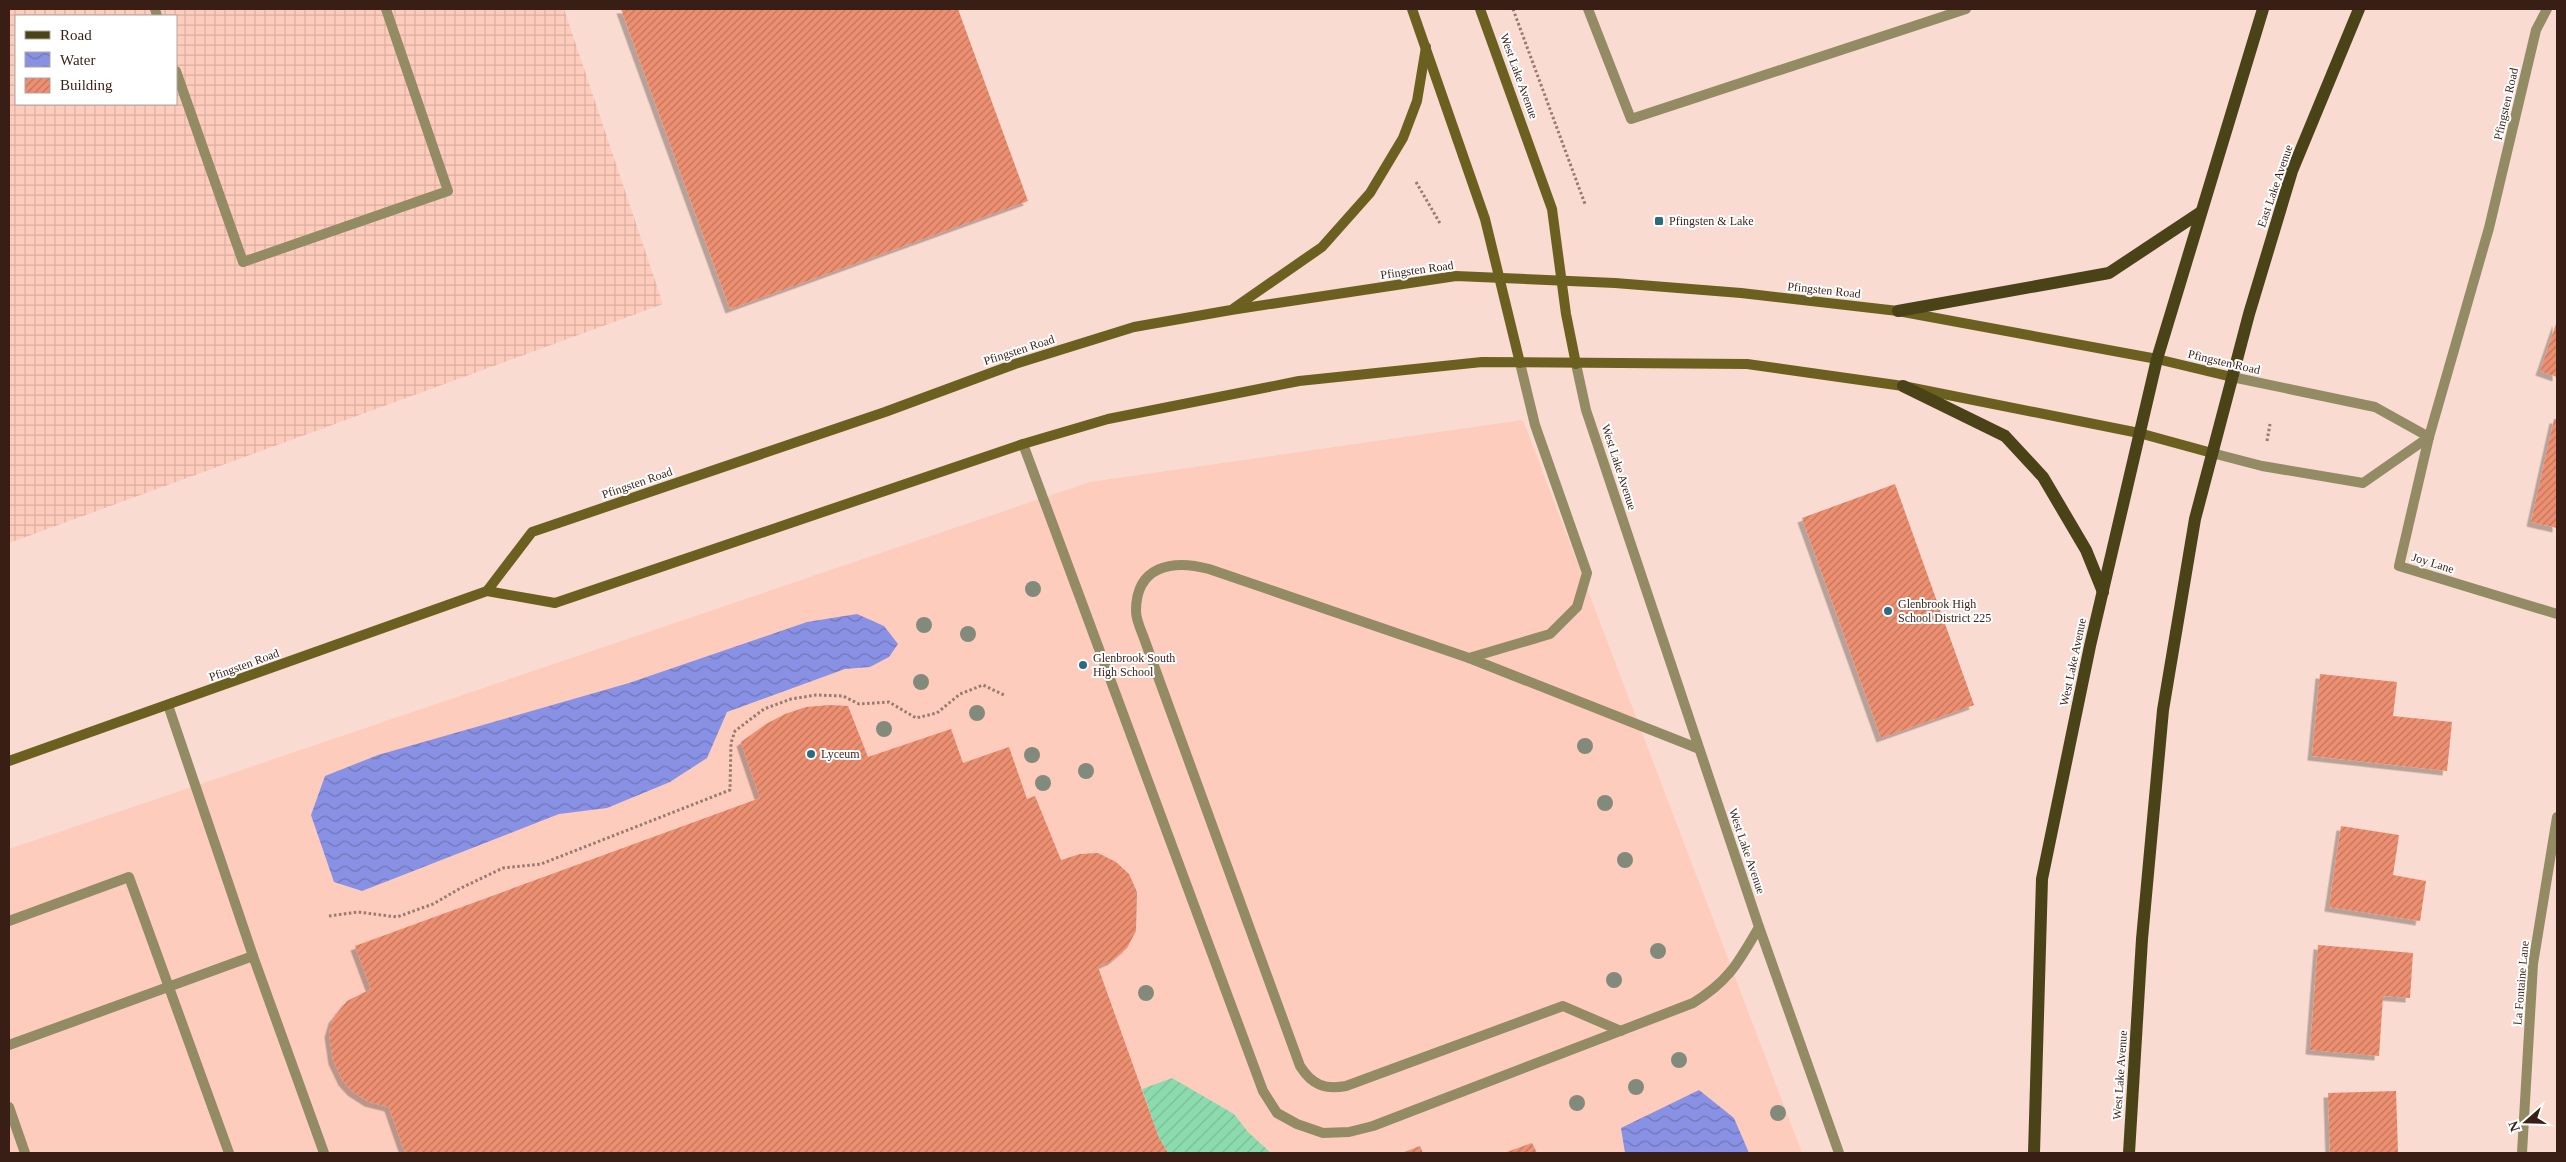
<svg xmlns="http://www.w3.org/2000/svg" width="2566" height="1162" viewBox="0 0 2566 1162" font-family="Georgia,serif">
<style>
.built{fill:#feccbc}
.industrial{fill:url(#industrial-grid);fill-rule:evenodd}
.garden{fill:url(#garden-furrows)}
.water{fill:url(#water-waves)}
.building{fill:url(#building-hatch);filter:url(#shadow)}
.lines{fill:none;stroke-linecap:round;stroke-linejoin:round}
.path{stroke:#977a71;stroke-width:3;stroke-dasharray:2.5 2.5;stroke-linecap:butt}
.lane{stroke:#928b64;stroke-width:10}
.street{stroke:#928b64;stroke-width:10}
.secondary{stroke:#6c6021;stroke-width:10}
.primary{stroke:#4b4318;stroke-width:12}
.tree{fill:#828b7b}
.poi-dot{fill:#296c7e;stroke:#fff;stroke-width:2}
.labels{text-anchor:middle;dominant-baseline:central;stroke-width:4;stroke-linejoin:round;paint-order:stroke}
.street-label{font-size:12px;fill:#391e15;stroke:#fff}
.poi-label{font-size:12px;fill:#391e15;stroke:#fff;text-anchor:start}
</style>
<defs>
<pattern id="industrial-grid" width="8" height="8" patternUnits="userSpaceOnUse" patternTransform="scale(1.25)"><rect width="8" height="8" fill="#feccbc"/><path d="M0 4h8M4 0v8" fill="none" stroke="#daafa1"/></pattern>
<pattern id="garden-furrows" width="10" height="10" patternUnits="userSpaceOnUse" patternTransform="scale(1.25)"><rect width="10" height="10" fill="#8cdbaf"/><path d="M-1 1l2-2M0 10L10 0M9 11l2-2" fill="none" stroke="#7abc96"/></pattern>
<pattern id="water-waves" width="16" height="10" patternUnits="userSpaceOnUse" patternTransform="scale(1.25)"><rect width="16" height="10" fill="#8991e4"/><path d="M0 5q4-4 8 0t8 0" fill="none" stroke="#7176b8"/></pattern>
<pattern id="building-hatch" width="6" height="6" patternUnits="userSpaceOnUse" patternTransform="scale(1.25)"><rect width="6" height="6" fill="#ed8f71"/><path d="M-1 1l2-2M0 6l6-6M5 7l2-2" fill="none" stroke="#c1745c"/></pattern>
<filter id="shadow"><feDropShadow dx="-4.5" dy="4.5" stdDeviation="0" flood-color="#0004"/></filter>
</defs>
<rect width="100%" height="100%" fill="#f9dbd1"/>
<!-- built -->
<polygon class="built" points="1523,420 1802,1153 9,1153 9,849 1090,482"/>
<!-- industrial -->
<path class="industrial" d="M9,9h555l99,295 -654,239zM16,16h160v88h-160z"/>
<!-- garden -->
<polygon class="garden" points="1172,1078 1234,1114 1248,1132 1271,1153 1168,1153 1159,1138 1142,1089"/>
<!-- water -->
<g class="water">
<polygon points="857,614 884,626 898,644 889,657 870,667 845,669 727,712 707,758 670,782 607,808 559,814 362,891 334,882 311,815 325,776 378,755 629,683 807,622"/>
<polygon points="1699,1090 1734,1118 1749,1153 1625,1153 1621,1128"/>
</g>
<!-- building -->
<g class="building">
<polygon points="621,9 958,9 1028,201 730,309"/>
<polygon points="2557,321 2557,377 2540,371"/>
<polygon points="2554,419 2557,419 2557,528 2531,522"/>
<polygon points="1895,484 1974,705 1881,738 1802,518"/>
<polygon points="2320,674 2397,682 2393,716 2452,722 2447,771 2312,756"/>
<polygon points="830,705 848,706 868,757 951,729 963,763 1009,747 1027,799 1035,796 1061,860 1080,854 1098,853 1116,862 1129,874 1137,892 1136,931 1127,948 1113,960 1098,967 1159,1138 1168,1153 1055,1153 1054,1151 1048,1153 405,1153 389,1107 369,1102 352,1091 343,1081 333,1060 329,1033 333,1019 347,1001 371,989 355,946 760,798 741,742 766,724 785,714 806,707"/>
<polygon points="2341,826 2399,835 2393,875 2426,881 2420,921 2329,907"/>
<polygon points="2318,945 2413,953 2410,998 2383,996 2379,1056 2310,1050"/>
<polygon points="2396,1091 2398,1153 2330,1153 2328,1093"/>
<polygon points="1532,1143 1537,1153 1504,1153"/>
<polygon points="1420,1146 1423,1153 1402,1153"/>
</g>
<g class="lines">
<!-- path -->
<g class="path">
<polyline points="1513,9 1585,204"/>
<polyline points="1416,182 1441,225"/>
<polyline points="2267,441 2270,424"/>
<polyline points="329,916 358,912 397,917 433,904 459,889 503,868 541,864 730,790 731,743 735,731 764,709 791,699 816,695 843,696 859,704 889,702 916,718 937,713 960,694 983,685 1004,695"/>
</g>
<!-- lane -->
<g class="lane">
<polyline points="155,9 157,16"/>
<polyline points="1588,9 1631,119 1966,9"/>
<polyline points="176,71 243,262 448,191 386,9"/>
<polyline points="168,705 253,956 324,1153"/>
<polyline points="9,921 129,877 229,1153"/>
<polyline points="1759,927 1839,1153"/>
<polyline points="9,1045 253,956"/>
<polyline points="9,1107 25,1153"/>
</g>
<!-- street -->
<g class="street">
<polyline points="2547,9 2536,30 2489,228 2429,437 2399,566 2557,614"/>
<polyline points="2232,377 2375,407 2429,437"/>
<path d="M1023,444l240,647 14,22 20,11 26,9 26,-1 24,-6 320,-123c36,-22 45,-40 66,-76l-173,-517 -10,-46"/>
<polyline points="2212,453 2262,466 2363,483 2429,437"/>
<polyline points="1469,658 1550,634 1577,607 1587,573 1535,425 1520,363"/>
<path d="M1621,1031l-58,-25 -217,80c-21,4 -34,-1 -46,-20l-155,-425c-3,-9 -9,-20 -9,-30 0,-45 36,-52 73,-42l260,89 228,90"/>
<polyline points="2522,1153 2533,964 2557,817"/>
</g>
<!-- secondary -->
<g class="secondary">
<polyline points="1412,9 1485,219 1520,363"/>
<polyline points="1480,9 1552,209 1566,314 1576,364"/>
<polyline points="1234,308 1322,247 1370,193 1403,138 1417,101 1426,47"/>
<polyline points="487,591 532,532 885,412 1015,364 1134,327 1231,310 1456,276 1615,283 1741,293 1898,311 2157,359 2232,377"/>
<polyline points="9,761 487,591 555,603 1023,444 1108,419 1299,381 1482,362 1747,364 1903,386 2139,433 2212,453"/>
</g>
<!-- primary -->
<g class="primary">
<polyline points="1898,311 2109,273 2201,212"/>
<polyline points="1903,386 2005,436 2043,477 2086,550 2103,592"/>
<polyline points="2034,1153 2042,879 2090,646 2157,359 2263,9"/>
<polyline points="2129,1153 2142,939 2163,710 2195,519 2249,314 2292,171 2359,9"/>
</g>
</g>
<!-- trees -->
<g class="tree">
<circle cx="1033" cy="589" r="8"/>
<circle cx="924" cy="625" r="8"/>
<circle cx="968" cy="634" r="8"/>
<circle cx="921" cy="682" r="8"/>
<circle cx="977" cy="713" r="8"/>
<circle cx="884" cy="729" r="8"/>
<circle cx="1585" cy="746" r="8"/>
<circle cx="1032" cy="755" r="8"/>
<circle cx="1086" cy="771" r="8"/>
<circle cx="1043" cy="783" r="8"/>
<circle cx="1605" cy="803" r="8"/>
<circle cx="1625" cy="860" r="8"/>
<circle cx="1658" cy="951" r="8"/>
<circle cx="1614" cy="980" r="8"/>
<circle cx="1146" cy="993" r="8"/>
<circle cx="1679" cy="1060" r="8"/>
<circle cx="1636" cy="1087" r="8"/>
<circle cx="1577" cy="1103" r="8"/>
<circle cx="1778" cy="1113" r="8"/>
</g>
<!-- markers -->
<g class="poi-dot">
<rect x="1654" y="216" width="10" height="10" rx="2.5"/>
<circle cx="1888" cy="611" r="5"/>
<circle cx="1083" cy="665" r="5"/>
<circle cx="811" cy="754" r="5"/>
</g>
<g class="labels">
<!-- street labels -->
<g class="street-label">
<text transform="translate(1519 76) rotate(70)">West Lake Avenue</text>
<text transform="translate(2506 104) rotate(-77)">Pfingsten Road</text>
<text transform="translate(2275 186) rotate(-71)">East Lake Avenue</text>
<text transform="translate(1417 270) rotate(-8)">Pfingsten Road</text>
<text transform="translate(1824 290) rotate(6)">Pfingsten Road</text>
<text transform="translate(1019 350) rotate(-18)">Pfingsten Road</text>
<text transform="translate(2224 362) rotate(13)">Pfingsten Road</text>
<text transform="translate(1619 467) rotate(72)">West Lake Avenue</text>
<text transform="translate(637 483) rotate(-19)">Pfingsten Road</text>
<text transform="translate(2433 563) rotate(17)">Joy Lane</text>
<text transform="translate(2073 662) rotate(-78)">West Lake Avenue</text>
<text transform="translate(244 665) rotate(-20)">Pfingsten Road</text>
<text transform="translate(1747 851) rotate(71)">West Lake Avenue</text>
<text transform="translate(2521 983) rotate(-85)">La Fontaine Lane</text>
<text transform="translate(2120 1075) rotate(-86)">West Lake Avenue</text>
</g>
<!-- poi labels -->
<g class="poi-label">
<text x="1669" y="221">Pfingsten &amp; Lake</text>
<text x="1898" y="604">Glenbrook High<tspan x="1898" dy="14">School District 225</tspan></text>
<text x="1093" y="658">Glenbrook South<tspan x="1093" dy="14">High School</tspan></text>
<text x="821" y="754">Lyceum</text>
</g>
</g>
<!-- border -->
<rect width="2566" height="1162" fill="none" stroke="#391e15" stroke-width="20"/>
<!-- legend -->
<rect x="15" y="15" width="162" height="90" fill="#ffffff" stroke="#b0a5a1"/>
<rect x="25" y="31" width="25" height="8" fill="#4b4318" stroke="#b0a5a1"/>
<text x="60" y="40" font-size="15" fill="#391e15">Road</text>
<rect x="25" y="52" width="25" height="15" fill="url(#water-waves)" stroke="#b0a5a1"/>
<text x="60" y="65" font-size="15" fill="#391e15">Water</text>
<rect x="25" y="78" width="25" height="15" fill="url(#building-hatch)" stroke="#b0a5a1"/>
<text x="60" y="90" font-size="15" fill="#391e15">Building</text>
<!-- north arrow -->
<g transform="translate(2526 1122) rotate(250)" stroke="#ffffff" stroke-width="4" paint-order="stroke">
<path d="M0-4L9 19L0 12L-9 19Z" fill="#391e15"/>
<text y="-8" font-size="14" font-weight="bold" text-anchor="middle" fill="#391e15">N</text>
</g>
</svg>
